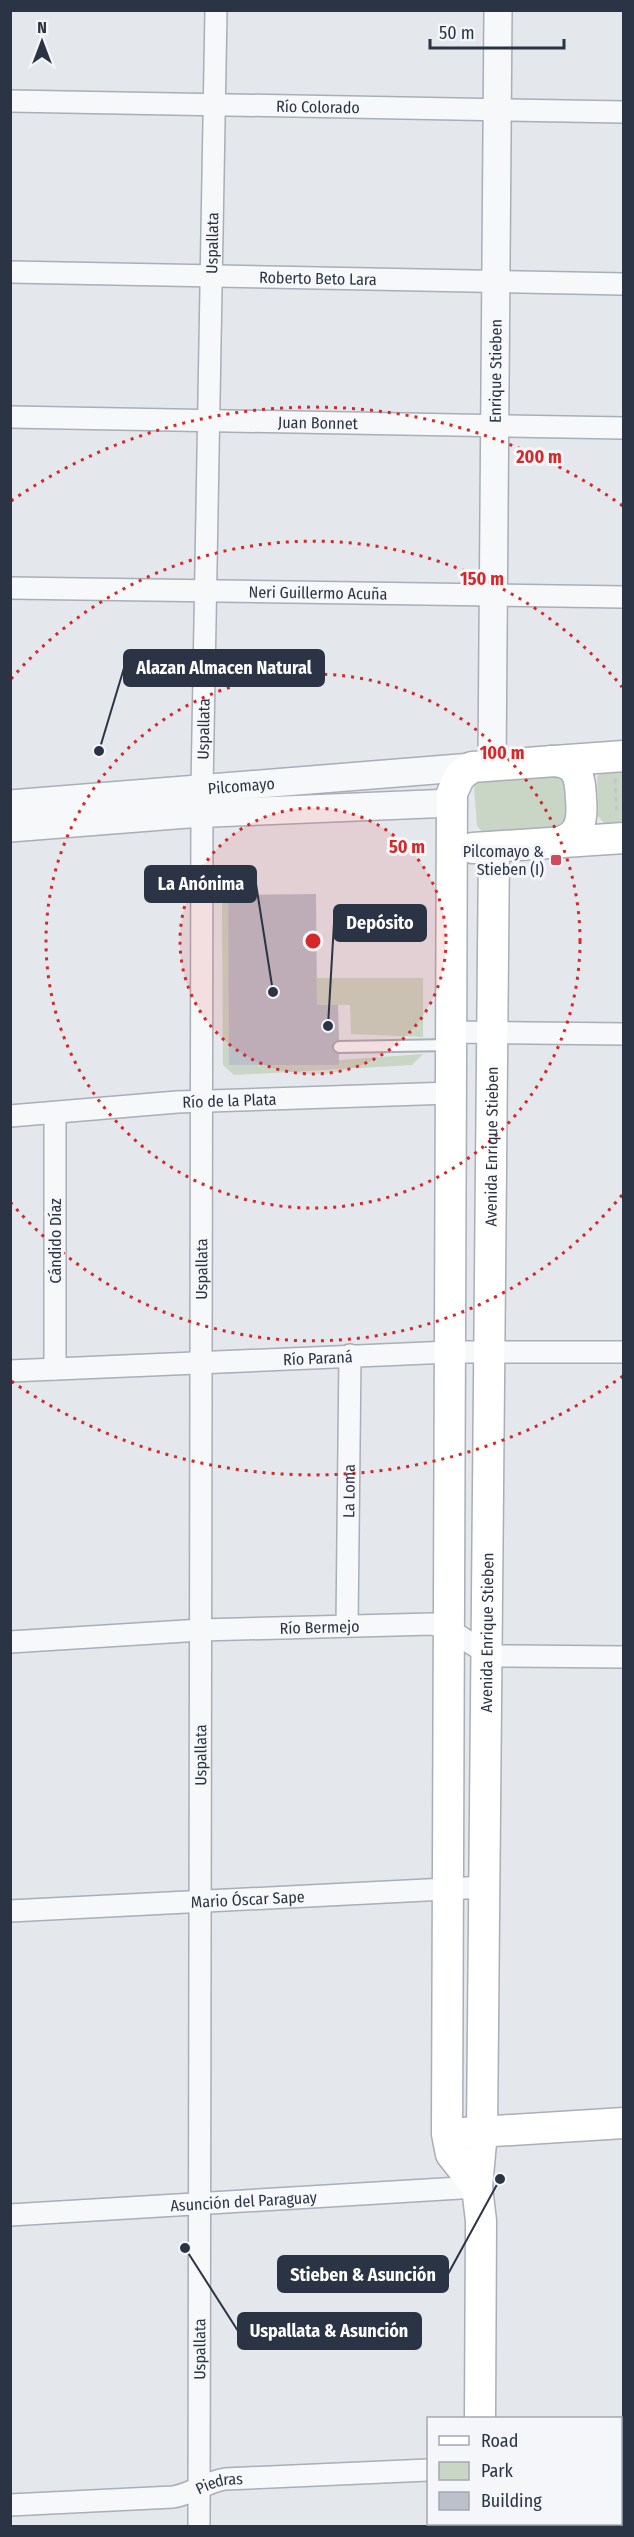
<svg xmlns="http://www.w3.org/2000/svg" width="634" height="2537" viewBox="0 0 634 2537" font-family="'Fira Sans Condensed',sans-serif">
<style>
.green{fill:#c9d6c5}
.building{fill:#bbc0ca}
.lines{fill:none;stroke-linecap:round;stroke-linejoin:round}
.service-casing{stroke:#a9aeb7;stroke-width:14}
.minor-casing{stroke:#a9aeb7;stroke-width:24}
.tertiary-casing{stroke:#a9aeb7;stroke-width:30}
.secondary-casing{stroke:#a9aeb7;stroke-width:33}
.path{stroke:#c2c5cb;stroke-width:3;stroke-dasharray:4.5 4.5;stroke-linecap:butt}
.service{stroke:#f7f8fa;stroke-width:10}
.minor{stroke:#f7f8fa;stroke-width:21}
.tertiary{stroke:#f7f8fa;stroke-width:27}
.secondary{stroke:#fff;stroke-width:30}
.ring{fill:none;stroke:#d62828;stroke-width:3;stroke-dasharray:3 6}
.poi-dot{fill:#d1495b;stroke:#f4f6f9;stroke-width:2}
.labels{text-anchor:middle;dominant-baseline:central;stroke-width:6;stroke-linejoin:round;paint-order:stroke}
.street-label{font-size:16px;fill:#2b3445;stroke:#f4f6f9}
.poi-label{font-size:16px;fill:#2b3445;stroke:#f4f6f9;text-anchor:end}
.centre{fill:#d62828;stroke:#f4f6f9;stroke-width:3}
.ring-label{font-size:18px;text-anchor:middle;font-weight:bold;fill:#d62828;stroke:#f4f6f9;stroke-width:6;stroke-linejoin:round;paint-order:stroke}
.leader{fill:none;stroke:#2b3445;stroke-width:2}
.callout-dot{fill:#2b3445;stroke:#f4f6f9;stroke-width:2}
.callout{fill:#2b3445;stroke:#2b3445;stroke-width:2}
.callout-label{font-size:18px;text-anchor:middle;font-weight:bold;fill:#fff}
</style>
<rect width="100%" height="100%" fill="#e4e7ec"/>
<!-- green -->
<g class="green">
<polygon points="623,768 623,825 606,825 598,816 597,777 603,771"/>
<path d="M559,774c10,12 10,35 5,50l-9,4 -66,3h-7l-5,-5 -3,-39 3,-6z"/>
<polygon points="222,895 228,895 230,1065 338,1065 339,1060 423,1054 412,1065 234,1075 223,1065"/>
<polygon points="317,978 423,978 423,1037 351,1034 350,1005 317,1005"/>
</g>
<!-- building -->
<polygon class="building" points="316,894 317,1005 338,1005 339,1040 335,1041 332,1047 333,1051 339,1054 339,1065 229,1065 228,895"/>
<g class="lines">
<!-- service casing -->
<g class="service-casing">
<polyline id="service" points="339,1047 449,1045"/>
</g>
<!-- minor casing -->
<g class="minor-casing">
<g id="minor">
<path id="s1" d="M10,101l614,11"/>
<path id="s2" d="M10,272l614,12"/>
<path id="s3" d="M10,417l614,11"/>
<path id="s4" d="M10,588l614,9"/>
<polyline points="451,1032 624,1034"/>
<path id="s5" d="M10,1116l167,-14 274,-9"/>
<polyline points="55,1369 55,1113"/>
<path id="s6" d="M10,1371l440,-19h174"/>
<path id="s7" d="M347,1626l3,-271"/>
<path id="s8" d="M10,1642l191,-12 231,-6c25,5 42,27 67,32l125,1"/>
<path id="s9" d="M10,1911l475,-24"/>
<path id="s10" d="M10,2215l467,-28"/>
<path id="s11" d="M10,2505l163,-8c19,-3 33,-15 52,-18l203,-9"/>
<path id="s12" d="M199,2526l3,-1738 14,-778"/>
</g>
</g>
<!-- tertiary casing -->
<g class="tertiary-casing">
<g id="tertiary">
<path id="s13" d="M492,765l6,-755"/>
<path id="s14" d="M10,804l462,-37"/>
<polyline points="10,828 188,814 452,803"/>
</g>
</g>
<!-- secondary casing -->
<g class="secondary-casing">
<g id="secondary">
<path d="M551,761c27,1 29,15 30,38 2,22 -1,39 -25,44"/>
<polyline points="473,848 624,838"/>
<polyline points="462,2133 624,2123"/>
<polyline points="477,2187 451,2154 447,2134 452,793 460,776 472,767 624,756"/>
<path id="s15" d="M480,2418l1,-197 -4,-34 5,-55 12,-1285"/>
<polyline points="480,2526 480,2524"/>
</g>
</g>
<!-- path -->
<polyline class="path" points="615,779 617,815"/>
<!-- service -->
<use href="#service" class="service"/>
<!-- minor -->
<use href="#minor" class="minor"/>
<!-- tertiary -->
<use href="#tertiary" class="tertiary"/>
<!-- secondary -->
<use href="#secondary" class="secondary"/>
</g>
<!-- distance rings -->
<circle cx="313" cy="941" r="133" fill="#d62828" fill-opacity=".12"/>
<g class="ring">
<circle cx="313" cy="941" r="133"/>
<circle cx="313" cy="941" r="267"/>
<path d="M622 1195A400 400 0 0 1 11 1203M11 679A400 400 0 0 1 622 687"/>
<path d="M623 1376A534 534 0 0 1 11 1381M11 501A534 534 0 0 1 623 506"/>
</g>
<!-- markers -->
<rect class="poi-dot" x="550" y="854" width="12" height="12" rx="3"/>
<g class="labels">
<!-- street labels -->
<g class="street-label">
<text stroke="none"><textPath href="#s1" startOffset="308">Río Colorado</textPath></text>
<text stroke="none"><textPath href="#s12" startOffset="2283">Uspallata</textPath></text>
<text stroke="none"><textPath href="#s2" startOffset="308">Roberto Beto Lara</textPath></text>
<text stroke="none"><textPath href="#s13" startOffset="394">Enrique Stieben</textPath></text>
<text stroke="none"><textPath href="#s3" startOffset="308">Juan Bonnet</textPath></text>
<text stroke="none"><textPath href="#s4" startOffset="308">Neri Guillermo Acuña</textPath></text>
<text stroke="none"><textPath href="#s12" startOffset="1797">Uspallata</textPath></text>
<text stroke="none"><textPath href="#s14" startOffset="232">Pilcomayo</textPath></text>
<text stroke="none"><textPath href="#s5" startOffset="220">Río de la Plata</textPath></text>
<text stroke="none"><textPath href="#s15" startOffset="1272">Avenida Enrique Stieben</textPath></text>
<text transform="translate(55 1241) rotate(-90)">Cándido Díaz</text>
<text stroke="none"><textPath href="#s12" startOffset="1257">Uspallata</textPath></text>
<text stroke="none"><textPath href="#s6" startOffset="308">Río Paraná</textPath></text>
<text stroke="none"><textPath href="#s7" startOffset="135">La Loma</textPath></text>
<text stroke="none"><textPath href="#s8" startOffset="310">Río Bermejo</textPath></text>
<text stroke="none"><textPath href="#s15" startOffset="786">Avenida Enrique Stieben</textPath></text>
<text stroke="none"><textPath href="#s12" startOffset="771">Uspallata</textPath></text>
<text stroke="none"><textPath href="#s9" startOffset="238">Mario Óscar Sape</textPath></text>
<text stroke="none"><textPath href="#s10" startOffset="234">Asunción del Paraguay</textPath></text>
<text stroke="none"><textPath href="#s12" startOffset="177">Uspallata</textPath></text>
<text stroke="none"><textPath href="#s11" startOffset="212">Piedras</textPath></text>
</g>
<!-- poi labels -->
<g class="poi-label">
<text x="544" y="851">Pilcomayo &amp;<tspan x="544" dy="18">Stieben (I)</tspan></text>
</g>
</g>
<circle cx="313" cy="941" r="9" class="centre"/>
<g class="ring-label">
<text x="539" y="463">200 m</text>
<text x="482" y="585">150 m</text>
<text x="502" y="759">100 m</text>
<text x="407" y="853">50 m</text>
</g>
<!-- callouts -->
<path class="leader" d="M99 751L124 668M273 992L256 884M328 1026L334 923M500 2179L448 2274M185 2248L238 2331"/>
<g class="callout-dot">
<circle cx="99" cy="751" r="6"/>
<circle cx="273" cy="992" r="6"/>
<circle cx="328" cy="1026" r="6"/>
<circle cx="500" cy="2179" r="6"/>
<circle cx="185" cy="2248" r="6"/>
</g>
<g class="callout">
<rect x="124" y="650" width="200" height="36" rx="6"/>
<rect x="145" y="866" width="111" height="36" rx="6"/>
<rect x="334" y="905" width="92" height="36" rx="6"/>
<rect x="278" y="2256" width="170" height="36" rx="6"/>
<rect x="238" y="2313" width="183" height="36" rx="6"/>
</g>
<g class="callout-label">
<text x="224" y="674">Alazan Almacen Natural</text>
<text x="201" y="890">La Anónima</text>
<text x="380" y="929">Depósito</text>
<text x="363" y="2281">Stieben &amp; Asunción</text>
<text x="329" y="2337">Uspallata &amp; Asunción</text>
</g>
<!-- border -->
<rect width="634" height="2537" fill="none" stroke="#2b3445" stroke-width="24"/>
<!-- legend -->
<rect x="427" y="2417" width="195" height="108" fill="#f4f6f9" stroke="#a4a8b1" stroke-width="1.5"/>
<rect x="439" y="2436" width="30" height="9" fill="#ffffff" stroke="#a4a8b1" stroke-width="1.5"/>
<text x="481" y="2447" font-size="18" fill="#2b3445">Road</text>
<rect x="439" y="2462" width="30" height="18" fill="#c9d6c5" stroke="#a4a8b1" stroke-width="1.5"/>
<text x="481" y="2477" font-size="18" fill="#2b3445">Park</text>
<rect x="439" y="2492" width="30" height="18" fill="#bbc0ca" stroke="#a4a8b1" stroke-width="1.5"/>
<text x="481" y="2507" font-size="18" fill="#2b3445">Building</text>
<!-- north arrow -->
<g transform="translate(42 42)" stroke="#f4f6f9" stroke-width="4.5" paint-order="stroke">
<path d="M0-4.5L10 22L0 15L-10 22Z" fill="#2b3445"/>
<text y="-9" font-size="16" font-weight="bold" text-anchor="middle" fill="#2b3445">N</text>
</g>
<!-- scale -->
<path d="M430 39v9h134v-9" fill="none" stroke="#2b3445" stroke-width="3"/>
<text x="439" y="39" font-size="18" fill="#2b3445" stroke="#f4f6f9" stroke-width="4.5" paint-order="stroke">50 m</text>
</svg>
